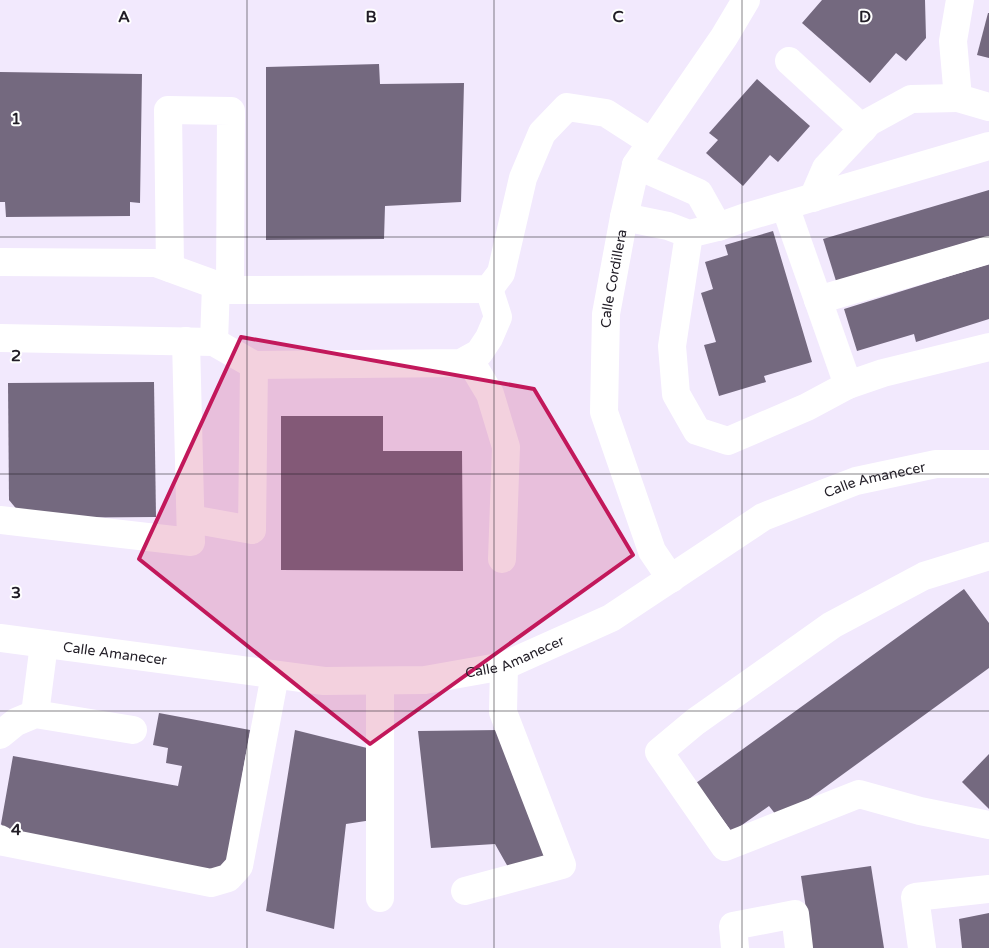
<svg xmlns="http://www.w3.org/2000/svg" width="989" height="948" viewBox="0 0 989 948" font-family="'Varela Round',sans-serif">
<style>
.building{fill:#74697f}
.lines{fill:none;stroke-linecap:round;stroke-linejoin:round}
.minor{stroke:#fff;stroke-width:28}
.marked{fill:#c2185b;fill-opacity:0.2;stroke:#c2185b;stroke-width:4;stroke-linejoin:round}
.grid{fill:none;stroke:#211d26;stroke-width:1;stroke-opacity:0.55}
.labels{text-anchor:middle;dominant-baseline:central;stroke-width:4;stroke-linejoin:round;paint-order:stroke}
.street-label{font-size:14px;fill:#211d26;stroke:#fff}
.grid-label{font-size:16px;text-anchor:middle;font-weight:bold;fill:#211d26;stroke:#fff;stroke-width:4;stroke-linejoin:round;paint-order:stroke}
</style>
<rect width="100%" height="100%" fill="#f2e9fd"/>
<!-- building -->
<g class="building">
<polygon points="822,0 925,0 926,38 906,61 896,53 870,83 802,23"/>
<polygon points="988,13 989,13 989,58 977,55"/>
<polygon points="379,64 380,84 464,83 461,202 385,206 384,239 266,240 266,67"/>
<polygon points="0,72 142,74 140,203 130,202 130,216 6,217 5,202 0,202"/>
<polygon points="757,79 810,126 778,162 770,155 743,186 706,153 718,140 709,133"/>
<polygon points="989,190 989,236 836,281 823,239"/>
<polygon points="773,231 812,362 764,376 766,382 719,396 704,345 716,342 701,293 713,289 705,262 728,255 725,245"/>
<polygon points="989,264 989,319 916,342 914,334 857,351 844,309"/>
<polygon points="154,382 156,517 24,518 9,500 8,383"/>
<polygon points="281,416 383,416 383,451 462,451 463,571 281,570"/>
<polygon points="964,589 989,623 989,668 780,820 769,806 732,832 696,783"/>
<polygon points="159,713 250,730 227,865 213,875 10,838 1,824 13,756 178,786 182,766 166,763 168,748 153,745"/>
<polygon points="295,730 367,748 372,820 346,824 334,929 266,911"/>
<polygon points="500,730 553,860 512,874 495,844 431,848 418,731"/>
<polygon points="989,754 989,809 962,782"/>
<polygon points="871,866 884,948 812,948 801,876"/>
<polygon points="989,913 989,948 962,948 959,919"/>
</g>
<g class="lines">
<!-- minor -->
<g class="minor">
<polyline points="960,0 953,41 958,98 989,107"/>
<polyline points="789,61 863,129"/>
<polyline points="636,165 699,193 718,227"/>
<polyline points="813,198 826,168 869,122 911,99 958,98"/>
<polyline points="785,206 848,385"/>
<polyline points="624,217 668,226 689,234 718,227 746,217 989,146"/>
<polyline points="689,234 672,346 676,394 697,431 728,441 807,407 848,385 883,373 989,347"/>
<polyline points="0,262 156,263 230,290 489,289 501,273 523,178 542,133 567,107 606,113 651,142"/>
<polyline points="170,268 168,110 231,111 230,290"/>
<polyline points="818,300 989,250"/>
<polyline points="0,338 214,342 254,365 252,530 191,519"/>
<polyline points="214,342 216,285"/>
<polyline points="469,359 490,394 506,447 502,559"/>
<polyline points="254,365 461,363 479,353 489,338 498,317 489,289"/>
<polyline points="0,520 191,542 186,341"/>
<polyline points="989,556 924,576 832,625 695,722 659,752 725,847 859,794 920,811 989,825"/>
<path id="s1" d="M671,579l-19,-28 -48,-139 2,-98 18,-97 12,-52 88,-128 22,-37"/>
<path id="s2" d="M0,638l324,43 101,-1 79,-14 107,-48 152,-101 93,-36 80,-17h53"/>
<polyline points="35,714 44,644"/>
<polyline points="0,735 16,722 35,714 133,730"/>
<polyline points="0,839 4,842 211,883 228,878 239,866 275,675"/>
<polyline points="465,891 562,865 503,712 504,666"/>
<polyline points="380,898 380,681"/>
<polyline points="735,948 733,926 795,914 799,948"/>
<polyline points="922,948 915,897 989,889"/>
</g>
</g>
<!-- marked area -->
<path class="marked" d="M241,337l293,52 99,166 -263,189 -231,-185z"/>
<!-- grid -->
<path class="grid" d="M247,0v948M494,0v948M742,0v948M0,237h989M0,474h989M0,711h989"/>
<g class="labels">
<!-- street labels -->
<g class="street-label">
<text stroke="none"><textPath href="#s1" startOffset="315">Calle Cordillera</textPath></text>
<text stroke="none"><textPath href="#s2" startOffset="926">Calle Amanecer</textPath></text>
<text stroke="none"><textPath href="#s2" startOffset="116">Calle Amanecer</textPath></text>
<text stroke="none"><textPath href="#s2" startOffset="521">Calle Amanecer</textPath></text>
</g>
</g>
<g class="grid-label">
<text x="124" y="22">A</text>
<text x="371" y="22">B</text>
<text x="618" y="22">C</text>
<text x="865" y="22">D</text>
<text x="16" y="124">1</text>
<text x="16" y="361">2</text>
<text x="16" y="598">3</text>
<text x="16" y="835">4</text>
</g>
</svg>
